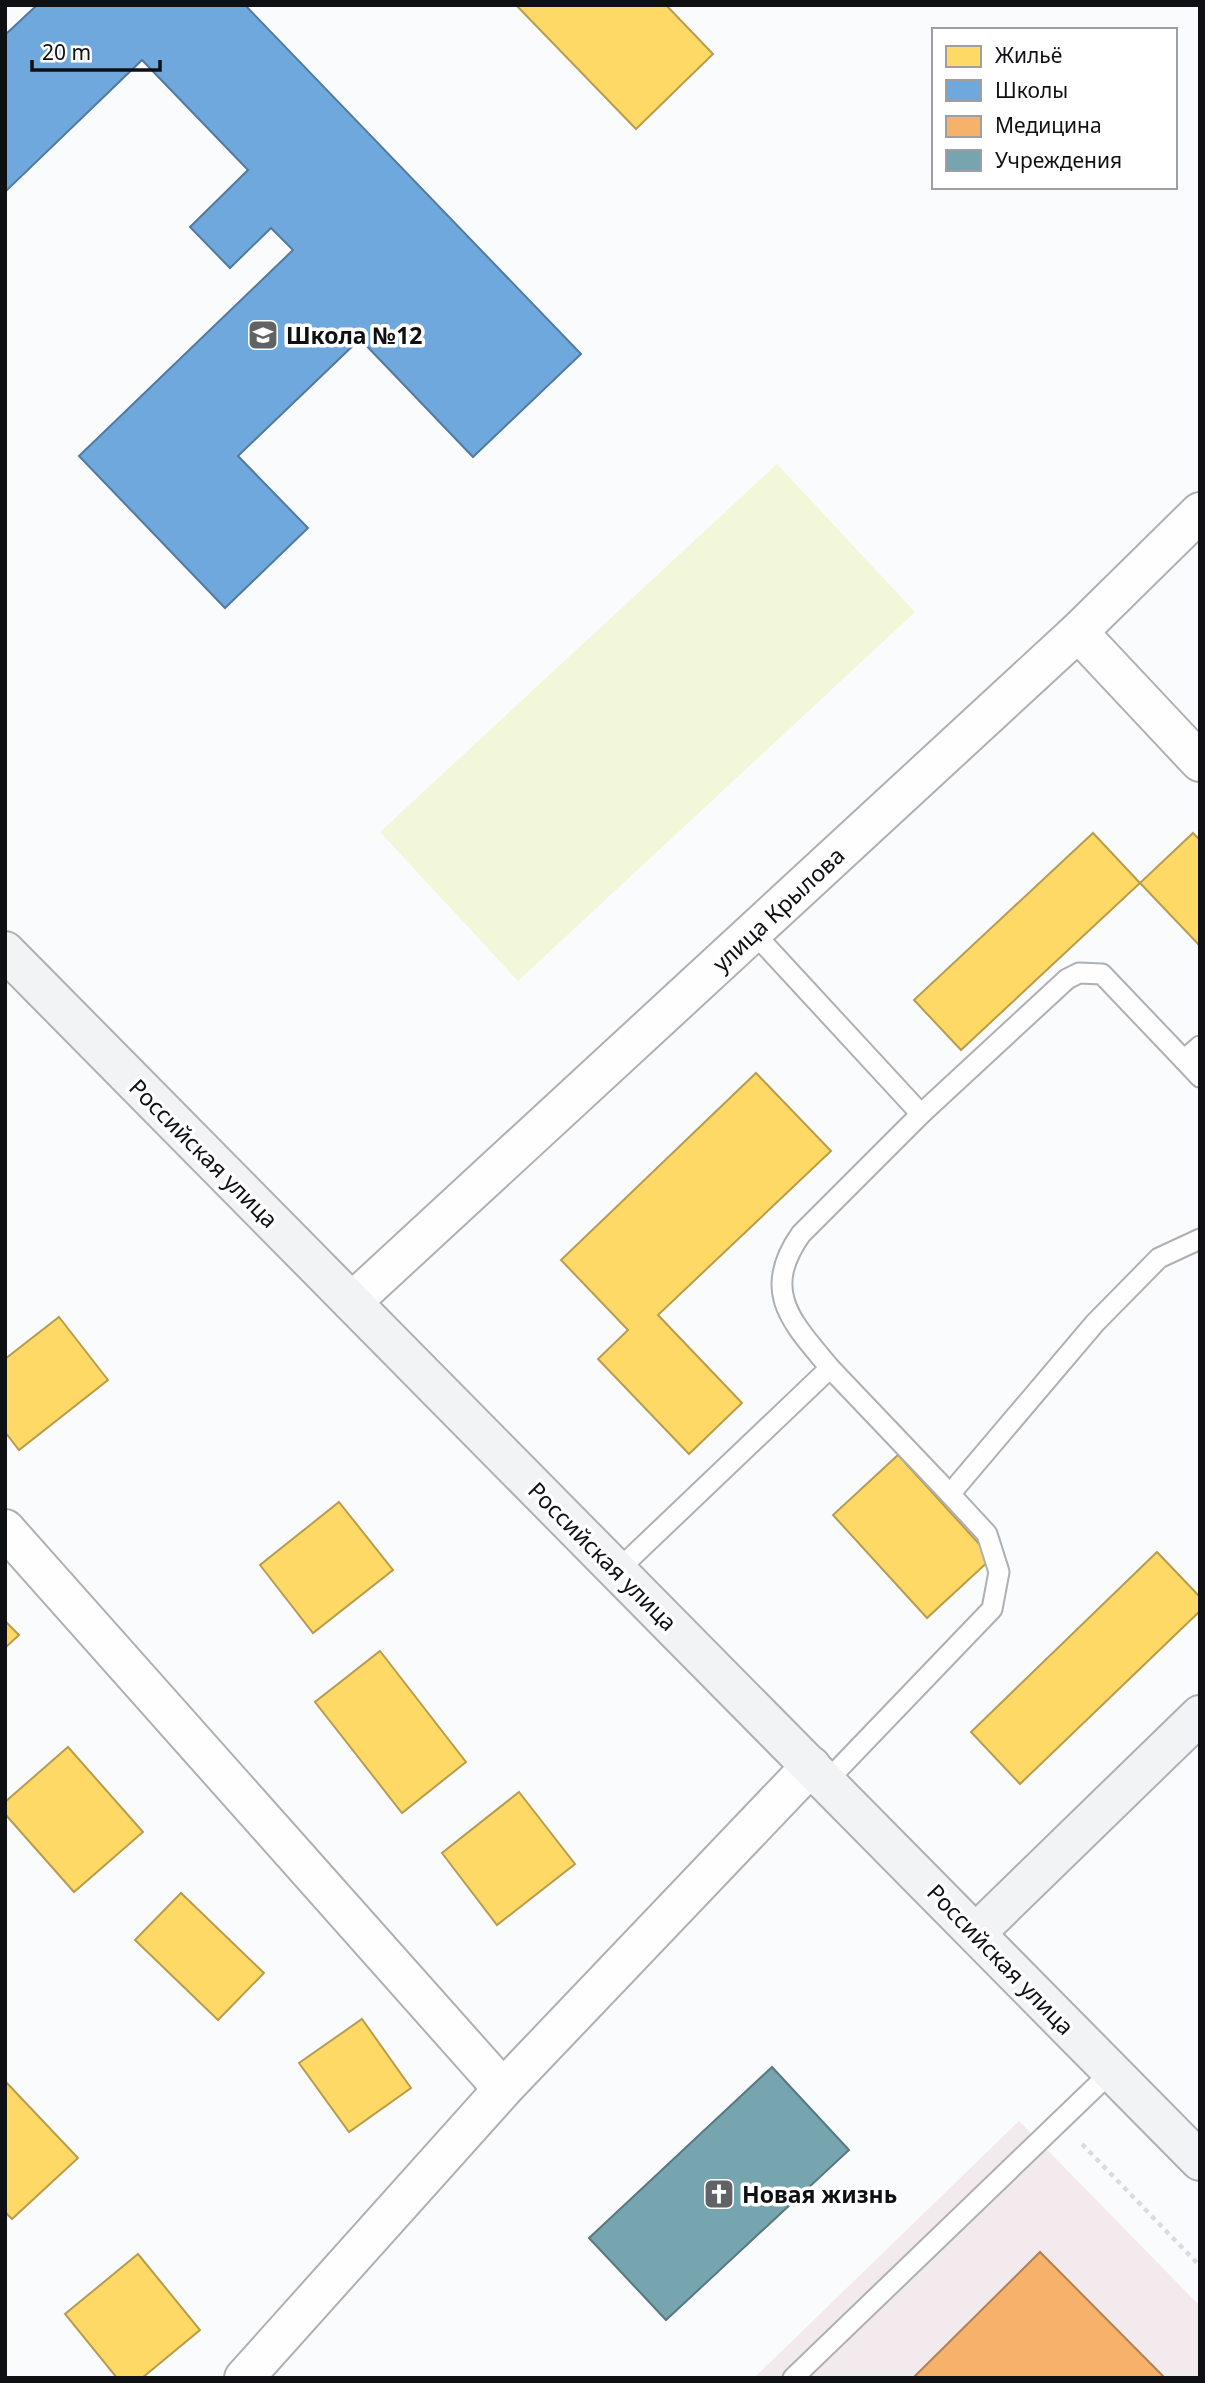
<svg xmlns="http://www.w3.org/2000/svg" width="1205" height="2383" viewBox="0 0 1205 2383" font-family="'Noto Sans',sans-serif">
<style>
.medical{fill:#f2eaec}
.green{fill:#f2f7d9}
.homes{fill:#ffd966;stroke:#b79d4d;stroke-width:2}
.schools{fill:#6fa8dc;stroke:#527aa0;stroke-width:2}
.health{fill:#f6b26b;stroke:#b18151;stroke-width:2}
.public{fill:#76a5af;stroke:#577880;stroke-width:2}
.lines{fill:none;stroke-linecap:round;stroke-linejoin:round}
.lane-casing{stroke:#afb0b2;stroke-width:23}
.street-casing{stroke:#afb0b2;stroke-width:42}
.secondary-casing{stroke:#afb0b2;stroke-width:42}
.path{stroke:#dbdcdd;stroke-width:4.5;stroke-dasharray:5 5;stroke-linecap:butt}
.lane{stroke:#fefeff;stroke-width:19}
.street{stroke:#fefeff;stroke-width:38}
.secondary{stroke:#f1f3f5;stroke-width:38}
.labels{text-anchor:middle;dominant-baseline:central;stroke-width:7;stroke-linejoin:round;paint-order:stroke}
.poi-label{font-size:23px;font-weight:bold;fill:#0f1013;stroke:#fff;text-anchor:start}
.street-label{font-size:23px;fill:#0f1013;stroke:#fff}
</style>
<rect width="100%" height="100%" fill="#fafbfd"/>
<!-- medical -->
<polygon class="medical" points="1019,2121 1200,2306 1200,2378 754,2378"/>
<!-- green -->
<polygon class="green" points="777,464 915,612 518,981 380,832"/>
<!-- homes -->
<g class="homes">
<polygon points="516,5 666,5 713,54 636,129"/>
<polygon points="1093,833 1140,883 961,1050 914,1000"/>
<polygon points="1193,833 1200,840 1200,946 1140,883"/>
<polygon points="756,1073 831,1151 658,1315 742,1403 689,1454 598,1359 628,1330 561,1260"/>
<polygon points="59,1317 108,1380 19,1450 5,1432 5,1359"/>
<polygon points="898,1455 992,1558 927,1618 833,1515"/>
<polygon points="339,1502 393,1570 313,1633 260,1565"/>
<polygon points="1157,1552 1200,1597 1200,1611 1020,1784 971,1732"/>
<polygon points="5,1621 19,1635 5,1648"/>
<polygon points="380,1651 466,1762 402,1813 315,1702"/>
<polygon points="68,1747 143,1832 74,1892 5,1814 5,1802"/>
<polygon points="519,1792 575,1864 497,1925 442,1853"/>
<polygon points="181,1893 264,1973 218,2020 135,1940"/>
<polygon points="362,2019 411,2088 349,2132 299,2063"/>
<polygon points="5,2081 78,2158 12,2219 5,2212"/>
<polygon points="138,2254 200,2330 142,2378 117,2378 65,2314"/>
</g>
<!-- schools -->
<polygon class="schools" points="37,5 245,5 581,354 473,457 360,339 238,456 308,528 225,608 79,456 293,250 271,228 230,268 190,227 248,170 142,60 5,192 5,35"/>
<!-- health -->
<polygon class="health" points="1040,2252 1165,2378 913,2378"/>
<!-- public -->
<polygon class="public" points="772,2067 849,2150 666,2320 589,2238"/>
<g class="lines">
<!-- lane casing -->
<g class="lane-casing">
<g id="lane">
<polyline points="753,932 921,1114"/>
<polyline points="1184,1060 1200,1077"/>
<path d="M830,1368c-38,-46 -70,-76 -29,-134l120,-120 146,-135 12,-6 23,1 82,86 16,-14"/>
<polyline points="617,1571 830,1368 950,1494"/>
<polyline points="826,1782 992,1609 999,1572 987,1534 950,1494 1095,1323 1159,1258 1200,1239"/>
<polyline points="793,2378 1111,2072"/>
</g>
</g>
<!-- street casing -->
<g class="street-casing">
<g id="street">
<polyline points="1078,632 1200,762"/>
<polyline points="352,1302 1078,632 1200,512"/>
<polyline points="5,1529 503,2089"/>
<polyline points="244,2378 503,2089 811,1766"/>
</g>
</g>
<!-- secondary casing -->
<g class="secondary-casing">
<g id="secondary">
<polyline points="5,951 1200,2161"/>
<polyline points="976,1933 1200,1715"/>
</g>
</g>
<!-- path -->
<polyline class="path" points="1082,2144 1200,2266"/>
<!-- lane -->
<use href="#lane" class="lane"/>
<!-- street -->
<use href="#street" class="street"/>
<!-- secondary -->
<use href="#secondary" class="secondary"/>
</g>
<!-- icons -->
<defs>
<g id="school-square" transform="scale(1.575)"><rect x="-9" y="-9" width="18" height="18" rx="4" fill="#616265" stroke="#fff"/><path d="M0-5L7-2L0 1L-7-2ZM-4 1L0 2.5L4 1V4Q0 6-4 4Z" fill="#fff"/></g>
<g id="church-square" transform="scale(1.575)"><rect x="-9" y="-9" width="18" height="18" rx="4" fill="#616265" stroke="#fff"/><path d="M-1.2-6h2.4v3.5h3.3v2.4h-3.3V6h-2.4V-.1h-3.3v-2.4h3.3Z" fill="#fff"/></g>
</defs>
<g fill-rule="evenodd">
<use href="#school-square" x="263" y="335"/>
<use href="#church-square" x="719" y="2194"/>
</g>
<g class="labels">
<!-- poi labels -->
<g class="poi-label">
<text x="286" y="335">Школа №12</text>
<text x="742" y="2194">Новая жизнь</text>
</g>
<!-- street labels -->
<g class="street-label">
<text transform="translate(778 909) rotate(-43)">улица Крылова</text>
<text transform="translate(204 1153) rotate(45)">Российская улица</text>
<text transform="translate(603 1556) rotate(45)">Российская улица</text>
<text transform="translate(1001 1959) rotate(46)">Российская улица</text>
</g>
</g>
<!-- border -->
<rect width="1205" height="2383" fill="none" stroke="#0f1013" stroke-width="14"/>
<!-- legend -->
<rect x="932" y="28" width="245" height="161" fill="#ffffff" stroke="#9f9fa1" stroke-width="2"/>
<rect x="946" y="46" width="35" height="21" fill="#ffd966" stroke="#9f9fa1" stroke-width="2"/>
<text x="995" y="63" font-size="21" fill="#0f1013">Жильё</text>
<rect x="946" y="80" width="35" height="21" fill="#6fa8dc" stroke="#9f9fa1" stroke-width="2"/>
<text x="995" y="98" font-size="21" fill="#0f1013">Школы</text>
<rect x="946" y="116" width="35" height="21" fill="#f6b26b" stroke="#9f9fa1" stroke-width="2"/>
<text x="995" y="133" font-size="21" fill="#0f1013">Медицина</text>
<rect x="946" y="150" width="35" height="21" fill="#76a5af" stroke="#9f9fa1" stroke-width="2"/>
<text x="995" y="168" font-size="21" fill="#0f1013">Учреждения</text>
<!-- scale -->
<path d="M32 60v10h128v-10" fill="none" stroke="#0f1013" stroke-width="3.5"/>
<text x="42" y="60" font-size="21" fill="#0f1013" stroke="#ffffff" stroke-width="5" paint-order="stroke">20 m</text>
</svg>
